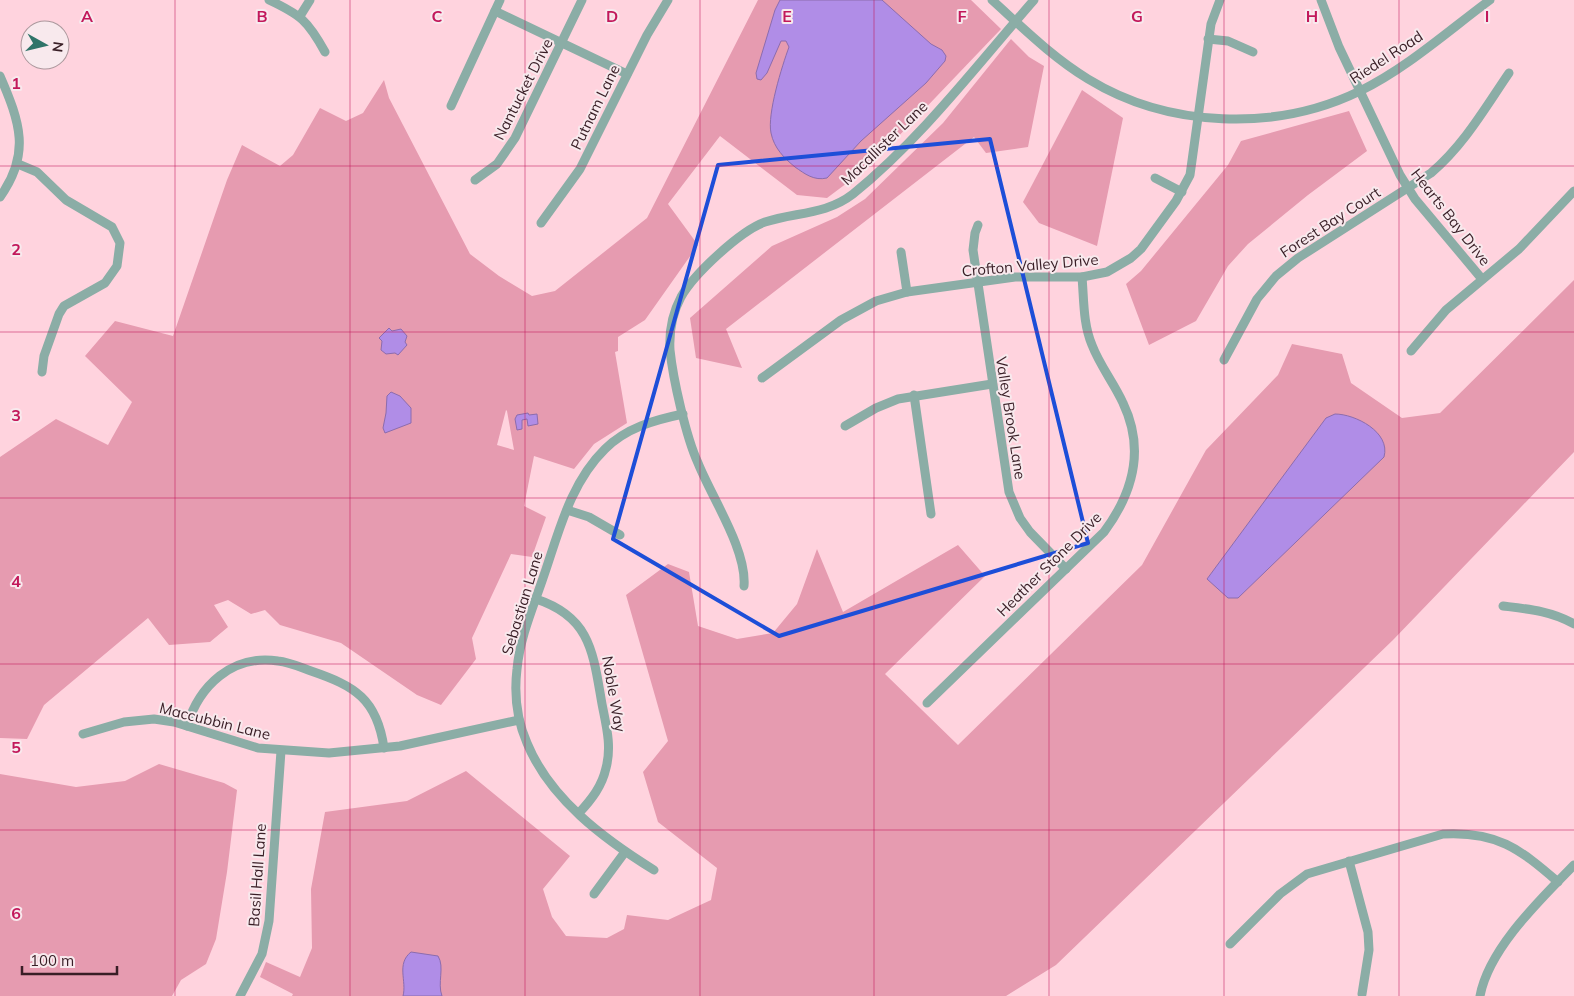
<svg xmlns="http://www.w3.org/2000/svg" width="1574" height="996" viewBox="0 0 1574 996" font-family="Mulish,sans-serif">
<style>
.green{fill:#e69bb0;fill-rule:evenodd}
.water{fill:#b08de7;stroke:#8c6cad}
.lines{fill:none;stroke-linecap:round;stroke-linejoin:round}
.minor{stroke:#8bada6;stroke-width:9}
.marked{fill:none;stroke:#1d4ed8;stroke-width:4;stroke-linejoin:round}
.grid{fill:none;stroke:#c2185b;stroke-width:1;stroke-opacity:0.55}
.labels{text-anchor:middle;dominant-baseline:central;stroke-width:4;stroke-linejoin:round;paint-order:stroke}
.street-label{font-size:15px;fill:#391e26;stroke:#f8e9ed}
.grid-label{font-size:16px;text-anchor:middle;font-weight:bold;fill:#c2185b;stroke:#f8e9ed;stroke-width:4;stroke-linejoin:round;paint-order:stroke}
</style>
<rect width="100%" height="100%" fill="#ffd3de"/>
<!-- green -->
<g class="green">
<path d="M758,0h213l30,29 -130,136 -44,33 -30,-3 -77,-59 -52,68 30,41 -53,75 -27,17v14l-3,1 12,71 -33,21 -20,25 -40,-13 -10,50 22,11 -14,40 -21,-3 -39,84 4,21 -35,46 -24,-10 -76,-52 -61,-18 -15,-15 -14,4 -23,-14 -14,5 14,22 -18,15 -41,3 -21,-27 -104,87 -17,34 -27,-1v-281l56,-38 52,26 24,-43 -47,-46 30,-35 58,15 54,-156 15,-35 38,21 13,-11 27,-47 26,13 17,-8 21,-33 5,18 81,156 29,22 33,20 23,-5 92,-73zM506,410l1,1 7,39 -17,-5z"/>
<polygon points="1011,39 1029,57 1044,66 1028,147 986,153 974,137 726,329 742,368 696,358 690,318 772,246 837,217 865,199 943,123"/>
<polygon points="1082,90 1123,118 1097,246 1039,223 1023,202"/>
<polygon points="1349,111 1367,151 1308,195 1248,244 1228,266 1196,321 1149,345 1126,284 1141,271 1228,165 1241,141"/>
<polygon points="1574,280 1574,452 1393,640 1056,965 1006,996 292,996 293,994 260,977 266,962 300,977 312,948 311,889 325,812 407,801 466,771 570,856 543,889 552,917 566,936 607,938 624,929 627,915 668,920 711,900 717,868 658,822 643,772 668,741 626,595 668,564 689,572 698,626 737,639 773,633 797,604 817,549 843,612 958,545 985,576 885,674 958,745 1142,565 1206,450 1278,375 1292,344 1342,354 1351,383 1402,418 1440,413"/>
<polygon points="159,764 224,783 237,790 227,872 216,939 206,964 181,980 172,996 0,996 0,774 76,787 125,781"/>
</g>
<!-- water -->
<g class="water">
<path d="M780,0h102l49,44 11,6 4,6 -1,5 -19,22 -65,58 -34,37c-13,3 -22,-4 -32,-11 -11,-9 -21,-19 -24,-34 -4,-19 11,-67 18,-86l-3,-6h-5l-14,32 -6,7 -4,-1 -1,-6 19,-63z"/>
<polygon points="389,328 392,331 401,329 407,336 405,342 407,345 398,355 395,353 386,354 381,350 382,341 379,338"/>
<polygon points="391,392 400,396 411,408 411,423 385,433 383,428 386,413 387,396"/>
<polygon points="528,413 529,415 537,414 538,424 528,426 527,419 522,420 522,429 517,430 515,419 517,415"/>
<path d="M1335,414c20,0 56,18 49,43l-146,141h-10l-21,-19 119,-161z"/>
<path d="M411,952l27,4c7,11 -1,27 4,40h-39c4,-15 -7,-32 8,-44z"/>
</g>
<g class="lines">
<!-- minor -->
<g class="minor">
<path d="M269,0c32,15 39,21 56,52"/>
<path d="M992,0c31,28 60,57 96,79 80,49 188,53 272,12 47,-23 88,-60 130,-91"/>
<polyline points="1321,0 1339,47 1400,175 1415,199 1482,279"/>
<polyline points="495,11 627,74"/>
<polyline points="300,16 310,0"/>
<polyline points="1208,39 1228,41 1253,52"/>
<path d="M0,76c20,46 31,78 0,121"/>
<polyline points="451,106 500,0"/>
<polyline points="18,164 37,172 66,200 112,227 120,243 117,266 105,283 64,306 59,314 44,356 42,372"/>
<polyline points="1155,178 1182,192"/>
<polyline points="475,180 497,164 515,138 582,0"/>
<polyline points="541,223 580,169 647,35 668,0"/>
<polyline points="978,225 975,233 973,250 1009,492 1020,518 1030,532 1066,569"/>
<polyline points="901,252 907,292"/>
<polyline points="1411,351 1446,310 1519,249 1574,191"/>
<path d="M1224,360l33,-61 19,-23 22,-18 133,-85c33,-28 54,-65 78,-100"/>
<polyline points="762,378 841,320 876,301 907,292 1015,277 1082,277 1107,272 1131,258 1141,249 1176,201 1190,175 1211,24 1220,0"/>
<polyline points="914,395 931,514"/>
<polyline points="845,426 876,408 898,399 992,384"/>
<polyline points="567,510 589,517 620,535"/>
<path d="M744,586c3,-36 -32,-88 -46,-123 -12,-26 -25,-84 -28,-113 -1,-18 3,-38 11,-53 13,-23 59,-66 84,-75 30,-10 61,-7 88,-28 69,-56 123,-128 181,-194"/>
<path d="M536,599c55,18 57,54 66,105 4,21 10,42 4,64 -4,18 -14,31 -27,45"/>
<path d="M1503,606c25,3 49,5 71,18"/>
<path d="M927,703l177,-171c29,-39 41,-83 19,-129 -9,-20 -23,-37 -31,-58 -9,-21 -8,-45 -10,-68"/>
<path d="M187,726c12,-40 45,-72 91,-65 11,1 22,6 33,10 44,15 66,28 73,77"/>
<polyline points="83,734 124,722 154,719 174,722 258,748 329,753 400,746 519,720"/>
<polyline points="1349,861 1368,932 1369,950 1362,994"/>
<path d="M654,870c-50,-31 -104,-71 -127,-127 -10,-23 -13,-49 -10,-74 3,-31 15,-59 25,-88 16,-45 27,-97 63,-132 21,-21 49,-29 78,-35"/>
<polyline points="594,894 625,852"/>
<path d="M1230,944l50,-50 27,-20 136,-40c53,-3 76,14 115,48"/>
<polyline points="240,996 262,954 269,921 281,751"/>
<path d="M1480,996c9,-48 61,-97 94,-131"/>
</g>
</g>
<!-- marked area -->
<path class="marked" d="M990,139l98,404 -309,93 -166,-97 105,-374z"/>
<!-- grid -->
<path class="grid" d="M175,0v996M350,0v996M525,0v996M700,0v996M874,0v996M1049,0v996M1224,0v996M1399,0v996M0,166h1574M0,332h1574M0,498h1574M0,664h1574M0,830h1574"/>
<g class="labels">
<!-- street labels -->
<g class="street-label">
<text transform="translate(1386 57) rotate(-33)">Riedel Road</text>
<text transform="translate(523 89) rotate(-63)">Nantucket Drive</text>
<text transform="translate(595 107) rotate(-64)">Putnam Lane</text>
<text transform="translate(884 143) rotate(-44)">Macallister Lane</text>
<text transform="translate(1451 217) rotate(52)">Hearts Bay Drive</text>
<text transform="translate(1330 222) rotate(-33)">Forest Bay Court</text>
<text transform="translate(1030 265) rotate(-5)">Crofton Valley Drive</text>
<text transform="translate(1011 418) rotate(81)">Valley Brook Lane</text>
<text transform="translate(1049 564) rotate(-45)">Heather Stone Drive</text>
<text transform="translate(522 603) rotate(-73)">Sebastian Lane</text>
<text transform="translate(614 694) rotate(80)">Noble Way</text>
<text transform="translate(215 721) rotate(14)">Maccubbin Lane</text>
<text transform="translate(257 875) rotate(-86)">Basil Hall Lane</text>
</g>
</g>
<g class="grid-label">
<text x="87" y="22">A</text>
<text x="262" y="22">B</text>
<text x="437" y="22">C</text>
<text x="612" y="22">D</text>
<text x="787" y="22">E</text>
<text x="962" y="22">F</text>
<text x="1137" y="22">G</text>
<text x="1312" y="22">H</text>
<text x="1487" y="22">I</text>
<text x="16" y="89">1</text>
<text x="16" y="255">2</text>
<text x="16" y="421">3</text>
<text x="16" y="587">4</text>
<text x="16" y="753">5</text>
<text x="16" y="919">6</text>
</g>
<!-- north arrow -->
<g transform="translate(45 45) rotate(98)"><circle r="24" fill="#f8e9ed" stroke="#ac989d"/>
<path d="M0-4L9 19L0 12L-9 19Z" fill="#2f7469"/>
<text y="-8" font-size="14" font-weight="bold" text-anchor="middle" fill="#391e26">N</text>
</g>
<!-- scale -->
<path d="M22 966v8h95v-8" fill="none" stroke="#391e26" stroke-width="2.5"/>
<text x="30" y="966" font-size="15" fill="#391e26" stroke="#f8e9ed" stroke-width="4" paint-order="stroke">100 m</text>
</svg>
